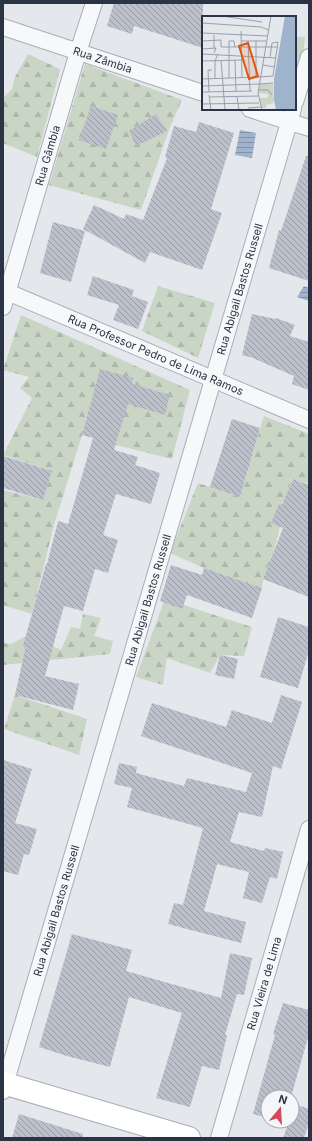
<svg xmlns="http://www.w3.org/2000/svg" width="312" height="1141" viewBox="0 0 312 1141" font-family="Inter,sans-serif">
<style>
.forest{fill:url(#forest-firs)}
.water{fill:url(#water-rules)}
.building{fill:url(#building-back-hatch)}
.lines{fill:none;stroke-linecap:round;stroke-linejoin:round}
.street-casing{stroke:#a9aeb7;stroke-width:18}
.secondary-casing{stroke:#a9aeb7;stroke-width:24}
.street{stroke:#f7f8fa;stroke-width:16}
.secondary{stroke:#fff;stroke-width:22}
.labels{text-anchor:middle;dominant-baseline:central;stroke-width:3;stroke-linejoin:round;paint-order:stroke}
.street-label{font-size:11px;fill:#2b3445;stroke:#f4f6f9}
.inset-road{fill:none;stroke:#9a9fa9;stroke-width:1}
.view{fill:#df570f;fill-opacity:0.15;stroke:#df570f;stroke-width:2}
.inset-edge{fill:none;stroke:#2b3445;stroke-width:2}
</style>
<defs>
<pattern id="forest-firs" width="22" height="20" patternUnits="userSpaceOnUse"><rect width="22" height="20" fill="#c9d6c5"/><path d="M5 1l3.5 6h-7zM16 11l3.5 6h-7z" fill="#adb8ab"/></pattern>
<pattern id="water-rules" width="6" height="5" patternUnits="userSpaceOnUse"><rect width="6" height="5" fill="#9fb4cc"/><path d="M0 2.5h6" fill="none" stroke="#8293a7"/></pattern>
<pattern id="building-back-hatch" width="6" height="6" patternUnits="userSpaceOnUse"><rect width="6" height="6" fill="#bbc0ca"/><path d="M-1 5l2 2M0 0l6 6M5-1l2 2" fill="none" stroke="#989da6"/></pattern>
</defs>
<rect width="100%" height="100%" fill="#e4e7ec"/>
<!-- forest -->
<g class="forest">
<polygon points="295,37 305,37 303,56 295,86"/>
<polygon points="28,54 60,69 37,157 3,143 3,98 12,89 15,77"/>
<polygon points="85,64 182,100 170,127 141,210 49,185"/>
<polygon points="158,286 215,303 198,358 142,331"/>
<polygon points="21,315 190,390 172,459 116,445 133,379 100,370 82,435 54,525 32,614 3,605 3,490 43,500 52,471 3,455 32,398 20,388 29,377 3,370"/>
<path d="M264,416l45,18v50l-17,-5c-9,24 -11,49 -19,74 -4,13 -10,21 -11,35l-58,-20 -34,-15 28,-70 42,14z"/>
<polygon points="165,599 252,627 244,656 220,655 210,673 167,658 163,685 136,677"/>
<polygon points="83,614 101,618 94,636 113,641 110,654 3,665 3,643 11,644 28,635 61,650 71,627 80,629"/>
<polygon points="15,695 87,719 79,755 4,729"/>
</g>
<!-- water -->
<g class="water">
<polygon points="240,130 256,133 252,158 235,155"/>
<polygon points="304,286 309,288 309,301 297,297"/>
</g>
<!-- building -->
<g class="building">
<polygon points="114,3 203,3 203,48 134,26 132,34 107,26"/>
<polygon points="91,106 118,115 106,149 79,140"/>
<polygon points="156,114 167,131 136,146 129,131"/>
<polygon points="199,122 234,133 211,209 222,213 202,270 150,252 145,263 83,229 94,205 124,219 126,214 143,220 167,158 165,157 174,126 196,132"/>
<polygon points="306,156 309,156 309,281 269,268 279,230 281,231"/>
<polygon points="53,222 85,231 71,282 40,273"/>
<polygon points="93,276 134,290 132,296 148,302 138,329 113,320 119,305 87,295"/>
<polygon points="252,314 276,319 276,318 295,325 290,336 309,342 309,390 292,384 294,376 253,358 242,355"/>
<polygon points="100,369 133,378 132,384 170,395 165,415 128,404 114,450 138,457 135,465 160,473 151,504 116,494 103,535 118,540 108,573 95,569 83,611 64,606 45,676 79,684 73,710 15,695 26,646 23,646 46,564 47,564 58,521 68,524 93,438 82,435"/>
<polygon points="232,419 260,428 240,497 210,487"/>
<polygon points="3,456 52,471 43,500 3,488"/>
<polygon points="293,479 309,485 309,597 263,579 283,528 271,523 279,504 282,505"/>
<polygon points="171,565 202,575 204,568 262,588 252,618 187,595 182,609 160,601"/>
<polygon points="278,617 309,627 309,650 298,688 260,677"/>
<polygon points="220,655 238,659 234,679 215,675"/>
<polygon points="281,695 302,702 281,769 273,766 262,817 239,812 230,842 264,851 265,848 283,852 277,879 270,877 262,903 243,898 249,872 217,864 204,911 246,922 241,943 168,924 174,903 183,905 203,828 127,807 132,788 114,784 119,763 137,767 136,773 184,786 187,778 246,792 252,773 141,736 152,703 226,727 232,710 272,723"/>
<polygon points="3,760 32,769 15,823 37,829 29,855 24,854 18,875 3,871"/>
<polygon points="72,934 132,950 126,971 221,998 230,953 252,958 244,995 237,994 225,1035 227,1035 219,1070 202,1066 190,1107 156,1098 182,1013 129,997 110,1067 67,1056 39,1047"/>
<polygon points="283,1003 309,1010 309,1034 291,1097 268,1097 268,1118 253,1114 275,1035 273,1034"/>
<polygon points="292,1103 309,1109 309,1122 304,1138 283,1138 288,1124 279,1121 292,1121"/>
<polygon points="19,1114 83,1134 83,1138 12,1138"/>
</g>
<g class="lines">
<!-- street casing -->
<g class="street-casing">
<g id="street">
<path id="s1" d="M3,27l200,66"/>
<polyline points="295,102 309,57"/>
<polyline points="250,109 309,128"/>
<path id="s2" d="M3,290l306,130"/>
<path id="s3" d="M3,307l75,-255 16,-49"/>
<path id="s4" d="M3,1091l290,-982"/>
<path id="s5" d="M219,1138l90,-309"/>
</g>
</g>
<!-- secondary casing -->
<g class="secondary-casing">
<polyline id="secondary" points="3,1083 189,1138"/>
</g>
<!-- street -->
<use href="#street" class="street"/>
<!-- secondary -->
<use href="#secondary" class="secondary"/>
</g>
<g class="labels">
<!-- street labels -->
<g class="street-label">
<text stroke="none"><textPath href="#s1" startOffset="105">Rua Zâmbia</textPath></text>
<text stroke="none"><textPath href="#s3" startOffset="158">Rua Gâmbia</textPath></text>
<text stroke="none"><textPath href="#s4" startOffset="836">Rua Abigail Bastos Russell</textPath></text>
<text stroke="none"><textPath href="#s2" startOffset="166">Rua Professor Pedro de Lima Ramos</textPath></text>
<text stroke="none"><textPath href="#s4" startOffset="512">Rua Abigail Bastos Russell</textPath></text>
<text stroke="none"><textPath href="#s4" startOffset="188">Rua Abigail Bastos Russell</textPath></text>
<text stroke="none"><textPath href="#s5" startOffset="161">Rua Vieira de Lima</textPath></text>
</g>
</g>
<!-- overview -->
<g transform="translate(202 16)">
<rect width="94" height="94" fill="#e4e7ec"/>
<path d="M58,68h13l1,18 -4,-1 3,2 -7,2v3h-4l-3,-10h9v-4l-10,-1z" fill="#c9d6c5"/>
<path d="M83,0h11v94h-20l-2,-10v-21z" fill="#9fb4cc"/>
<path class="inset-road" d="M20,0l40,6M0,7l59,4 8,3M39,15l1,47M0,17l66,3M12,19v14M19,24v7h57M0,25l19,-1M39,25h25M46,25l2,50M0,33l14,-1 -2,5M0,38l74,4M19,44l4,50M33,44l1,32M0,45l40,-1M61,49l12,2M58,61l13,-1 5,-34 -6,1 -2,14M27,62v-37h5l1,6M54,62v-37M0,63l58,-2M13,63v-18l3,-7M57,68l14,-1M0,70l57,-2M57,74h9l4,5M0,76l50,-1M7,76l-1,-22h4M7,79l2,15M7,81l49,-1M35,81l2,13M0,88l57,-1M46,92l13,-1M60,94l-4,-17 13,-77"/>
<path class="view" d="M46,27l10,33 -9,3 -10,-33z"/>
<rect width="94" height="94" class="inset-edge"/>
</g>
<!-- border -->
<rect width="312" height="1141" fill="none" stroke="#2b3445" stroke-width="8"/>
<!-- north arrow -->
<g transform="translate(280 1109) rotate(18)"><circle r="19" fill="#f4f6f9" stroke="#a4a8b1"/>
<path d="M0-3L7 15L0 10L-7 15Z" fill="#d1495b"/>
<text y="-6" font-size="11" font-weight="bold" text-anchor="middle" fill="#2b3445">N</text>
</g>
</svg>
